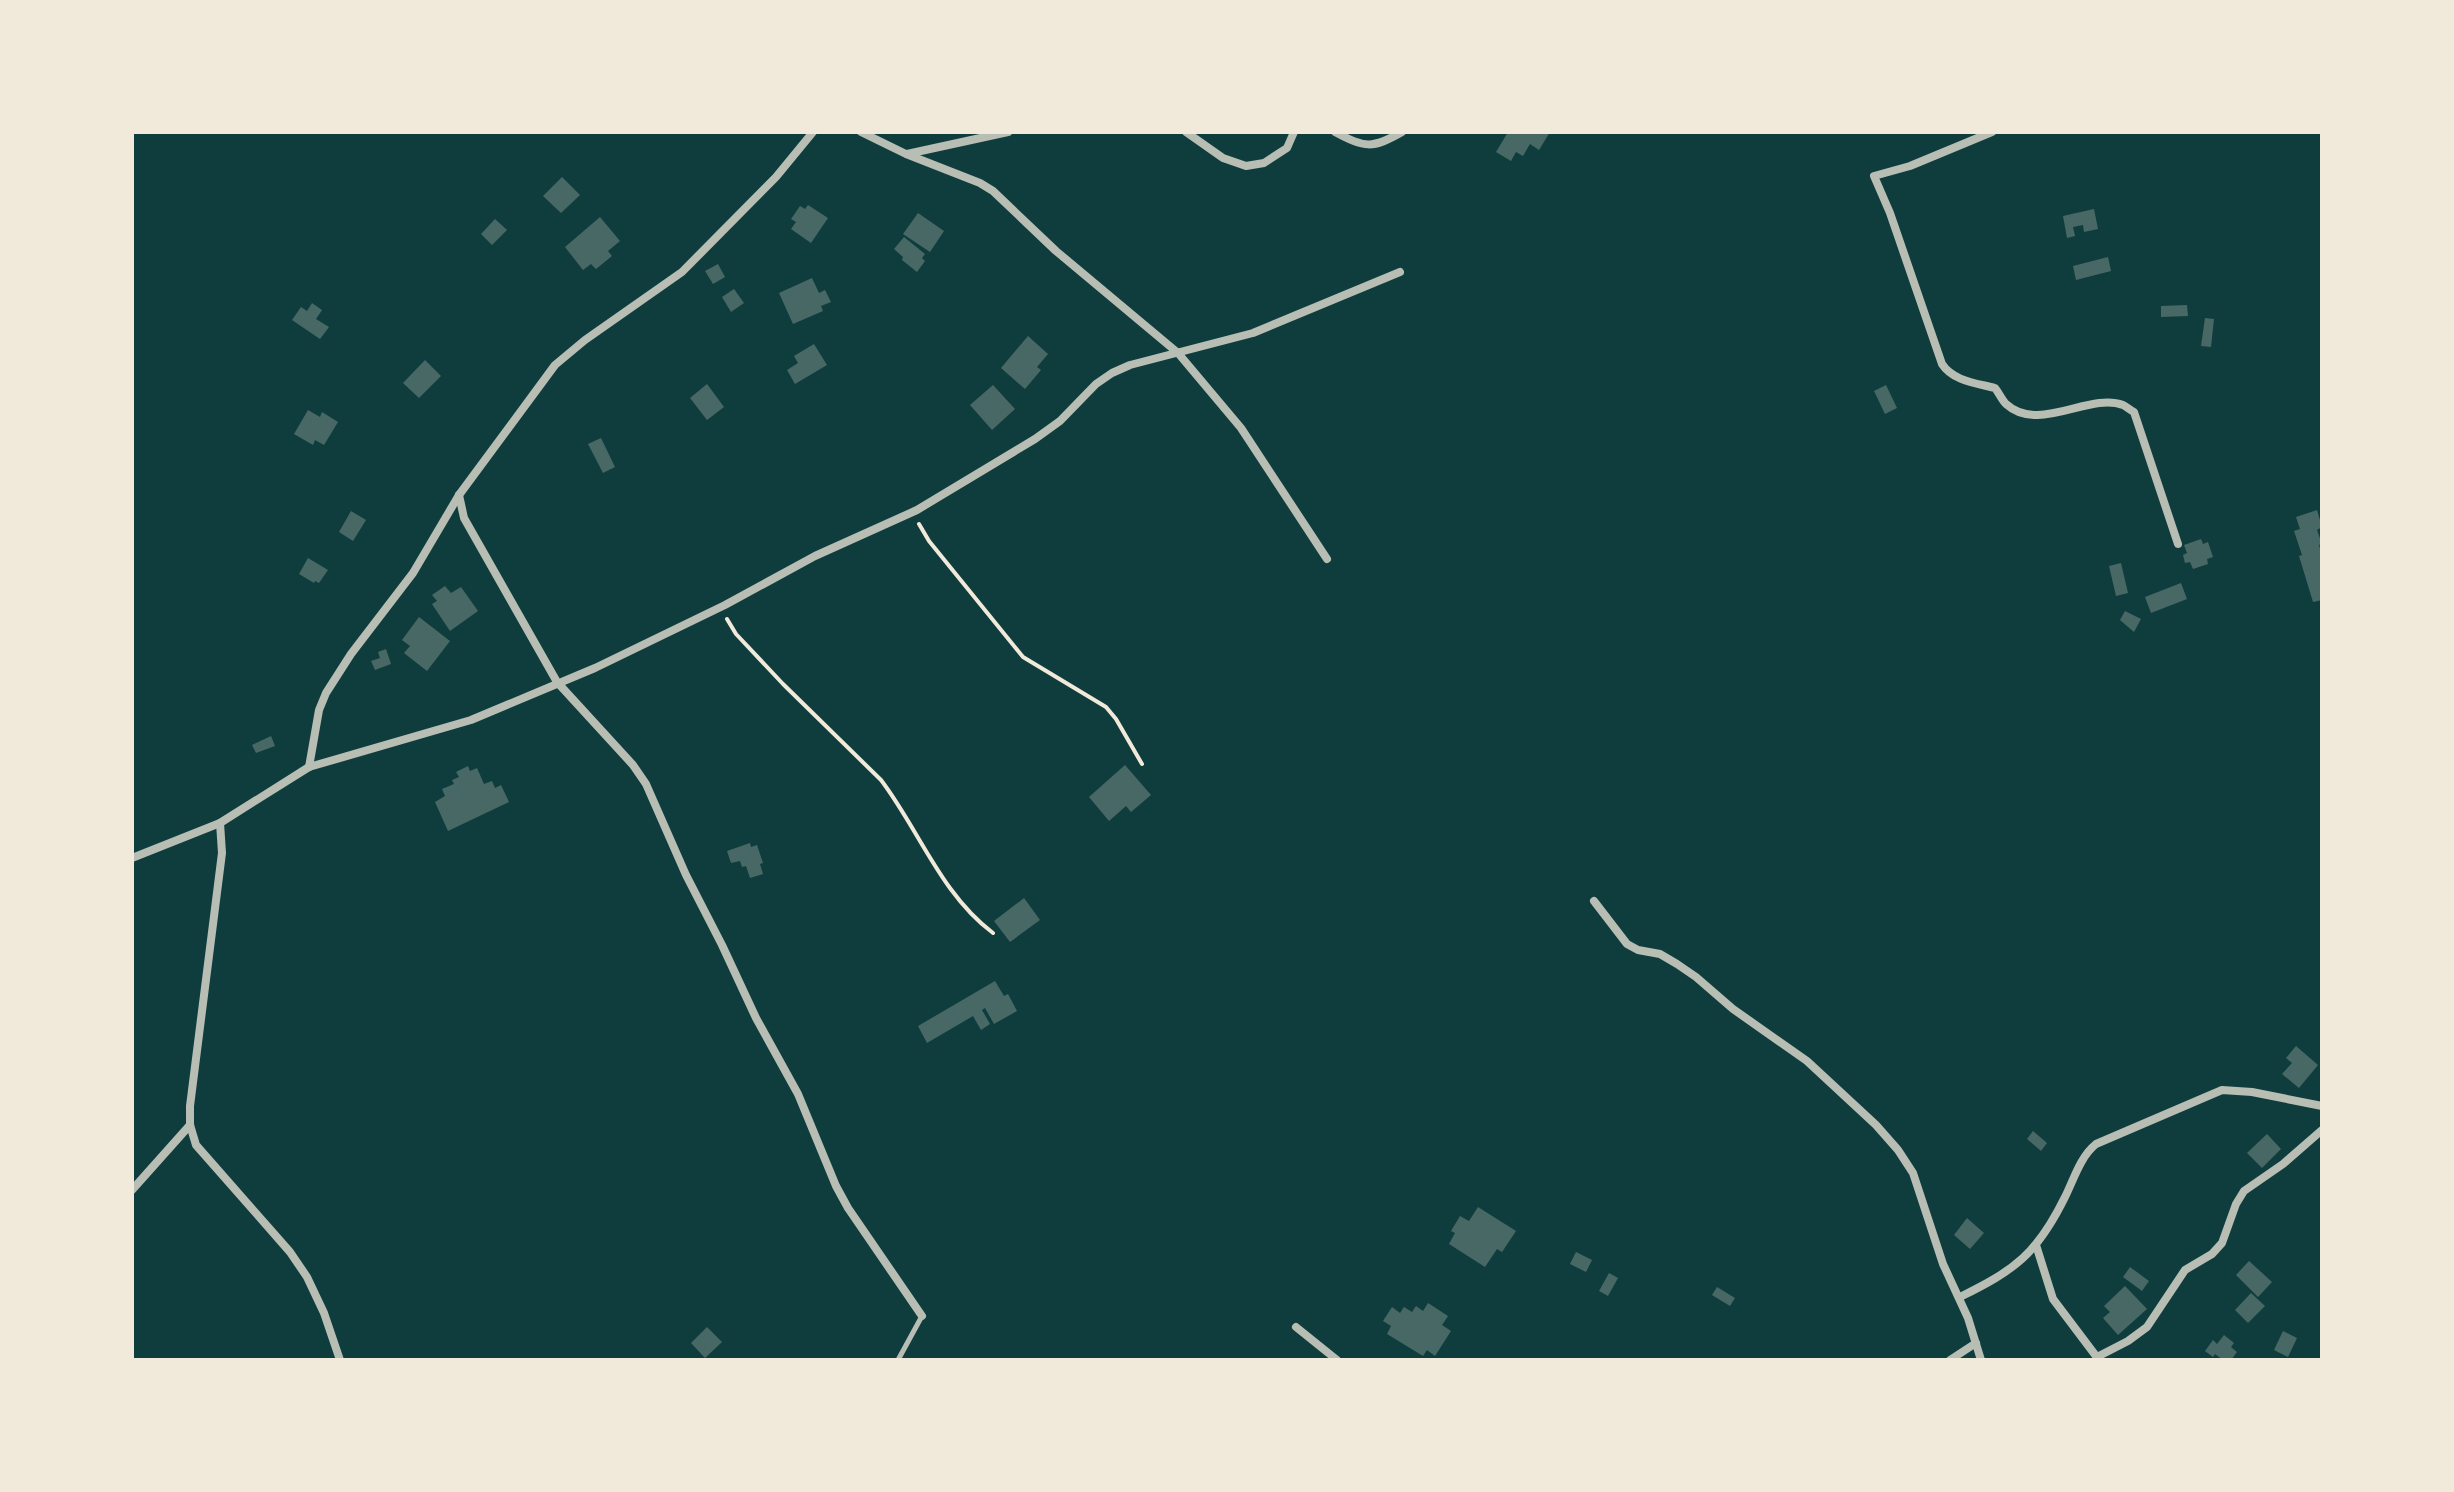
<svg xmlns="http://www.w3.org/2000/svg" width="2454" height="1492" viewBox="0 0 2454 1492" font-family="'DejaVu Sans',sans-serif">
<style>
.building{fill:#486865}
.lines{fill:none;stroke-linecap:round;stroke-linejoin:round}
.path{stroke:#f1e9da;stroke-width:4}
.service{stroke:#b8beb3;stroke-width:5}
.minor{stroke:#b8beb3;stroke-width:8}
</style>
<rect width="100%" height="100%" fill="#0f3d3e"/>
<!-- building -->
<g class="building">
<polygon points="1508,132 1550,132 1539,150 1530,144 1523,156 1516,152 1511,161 1496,152"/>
<polygon points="562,177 580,195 561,213 543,196"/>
<polygon points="808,205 828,218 811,243 791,229 796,222 791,219 800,206 805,209"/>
<polygon points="2094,209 2098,229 2084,232 2083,225 2073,227 2075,236 2067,238 2063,216"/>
<polygon points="918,213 944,231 930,252 903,234"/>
<polygon points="600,217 620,241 608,251 612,256 596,269 591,264 583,270 565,247"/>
<polygon points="495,219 507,230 492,245 481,234"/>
<polygon points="904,237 925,254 922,258 925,261 917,272 902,260 903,257 894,249"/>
<polygon points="2108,257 2111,271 2076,280 2073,266"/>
<polygon points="718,264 725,277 713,284 705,271"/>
<polygon points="812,278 819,293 825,290 831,302 821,306 823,311 793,324 779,293"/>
<polygon points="734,289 744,303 731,312 722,297"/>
<polygon points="312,303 322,310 316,319 329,327 320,339 292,320 301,307 307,311"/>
<polygon points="2187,305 2188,316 2161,317 2161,306"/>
<polygon points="2205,318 2214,319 2211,347 2201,346"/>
<polygon points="1028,336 1048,354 1037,367 1041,370 1025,389 1001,368"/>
<polygon points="814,344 827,365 795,384 787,370 798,363 794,356"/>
<polygon points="425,360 441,376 419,398 403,383"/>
<polygon points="707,384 724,407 707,420 690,398"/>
<polygon points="993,385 1015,409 992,430 970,405"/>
<polygon points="1886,385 1897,408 1885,414 1874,391"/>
<polygon points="308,410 320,417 322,412 338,422 324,445 315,440 313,445 294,434"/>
<polygon points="601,438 615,467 603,473 588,444"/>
<polygon points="2317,510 2322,527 2317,530 2322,544 2319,545 2322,556 2322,600 2313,602 2299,556 2302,555 2294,531 2300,529 2296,517"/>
<polygon points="351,511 366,520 353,541 339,532"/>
<polygon points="2201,539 2203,544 2208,542 2213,557 2207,559 2208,564 2193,569 2190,562 2185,563 2183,555 2187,553 2184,545"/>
<polygon points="308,558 328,570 319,583 315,581 314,583 299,574"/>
<polygon points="2121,563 2128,593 2116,596 2109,566"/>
<polygon points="2181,583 2187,599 2151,613 2145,597"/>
<polygon points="445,586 451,593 461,587 478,611 450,631 432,604 437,601 432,595"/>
<polygon points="2125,611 2141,619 2134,632 2120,620"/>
<polygon points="419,617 450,641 427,671 404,653 410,646 402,640"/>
<polygon points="386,649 391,664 375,670 371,661 380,658 378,652"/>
<polygon points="271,736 275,746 256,753 252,745"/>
<polygon points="1125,765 1151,795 1131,812 1126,806 1109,821 1089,797"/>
<polygon points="468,766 470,771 477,768 484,784 492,781 495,788 501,785 509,802 448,831 435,802 445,796 442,789 454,784 452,780 459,777 456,772"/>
<polygon points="750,843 751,847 757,845 763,863 760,864 763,874 750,878 746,866 742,867 740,861 731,863 727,851"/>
<polygon points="1024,898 1040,920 1010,942 994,921"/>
<polygon points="995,981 1004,996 1008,994 1017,1011 994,1024 985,1008 982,1010 990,1024 981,1030 973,1016 927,1043 918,1026"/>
<polygon points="2296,1046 2318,1065 2299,1088 2282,1074 2292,1063 2286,1058"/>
<polygon points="2033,1131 2047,1143 2041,1151 2027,1139"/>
<polygon points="2267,1134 2281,1149 2262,1168 2247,1153"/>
<polygon points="1478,1207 1516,1231 1502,1252 1497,1249 1485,1267 1449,1244 1455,1233 1451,1231 1460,1216 1469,1221"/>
<polygon points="1967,1218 1984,1233 1970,1249 1954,1235"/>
<polygon points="1576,1252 1592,1260 1586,1272 1570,1264"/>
<polygon points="2249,1261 2272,1282 2258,1297 2236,1275"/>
<polygon points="2130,1267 2149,1281 2142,1291 2123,1277"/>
<polygon points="1609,1273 1618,1278 1608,1296 1599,1291"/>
<polygon points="2125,1286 2147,1309 2118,1335 2103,1318 2110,1312 2104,1306"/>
<polygon points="1717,1287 1735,1298 1730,1306 1712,1295"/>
<polygon points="2251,1293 2265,1306 2248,1323 2235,1310"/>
<polygon points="1428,1303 1448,1316 1442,1325 1451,1331 1435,1356 1427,1350 1423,1356 1387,1334 1391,1326 1383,1321 1392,1307 1400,1313 1404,1307 1412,1312 1416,1306 1423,1311"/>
<polygon points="707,1327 722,1342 705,1358 691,1343"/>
<polygon points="2283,1331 2297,1338 2288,1357 2274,1350"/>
<polygon points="2224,1335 2234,1343 2231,1347 2237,1352 2231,1360 2223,1360 2215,1354 2213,1357 2205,1351 2213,1340 2217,1344"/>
</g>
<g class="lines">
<!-- path -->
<g class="path">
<polyline points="919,524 929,541 1023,657 1106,707 1116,719 1142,764"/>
<path d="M727,619l9,15 47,50 98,96c38,50 60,114 112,153"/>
</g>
<!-- service -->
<polyline class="service" points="898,1360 922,1316"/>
<!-- minor -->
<g class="minor">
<polyline points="861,132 906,154 980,183 993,191 1056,251 1178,353 1241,428 1327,559"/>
<polyline points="1186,132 1223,158 1246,166 1264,163 1287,148 1294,132"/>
<path d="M1335,132c30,16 37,17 67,0"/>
<path d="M1992,132l-82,34 -36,10 16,37 52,151c11,17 34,19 53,24 4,5 7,12 11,16 33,30 83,-12 117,1 4,2 7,5 11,7l44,132"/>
<polyline points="907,154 1008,132"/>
<polyline points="459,495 464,518 557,682 633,765 646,784 686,875 722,945 756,1018 798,1094 836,1186 848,1208 922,1316"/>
<polyline points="309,767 319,710 326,693 351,654 413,573 459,495 555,365 585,340 682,272 776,177 813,132"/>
<polyline points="220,823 222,853 190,1106 190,1125 196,1145 290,1252 307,1277 324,1313 340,1360"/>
<polyline points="132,858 220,823 309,767 471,720 595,668 725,605 815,556 917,510 1035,439 1060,421 1096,384 1112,373 1130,365 1253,333 1400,272"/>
<polyline points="1594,901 1627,944 1638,950 1660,954 1677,964 1696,977 1733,1009 1807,1061 1876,1125 1898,1150 1913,1173 1943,1264 1968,1318 1981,1360"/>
<polyline points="132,1190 190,1125"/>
<polyline points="2036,1245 2053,1299 2099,1360"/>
<path d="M1960,1297c55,-27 77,-43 105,-100 9,-18 15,-40 31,-53l126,-54 30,2 70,14"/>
<polyline points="1296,1327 1337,1360"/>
<polyline points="2097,1357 2128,1341 2147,1327 2185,1270 2212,1254 2222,1243 2236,1204 2244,1191 2283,1164 2322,1130"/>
<polyline points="1950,1360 1976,1343"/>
</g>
</g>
<!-- border -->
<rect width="2454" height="1492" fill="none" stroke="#f1e9da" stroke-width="268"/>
</svg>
